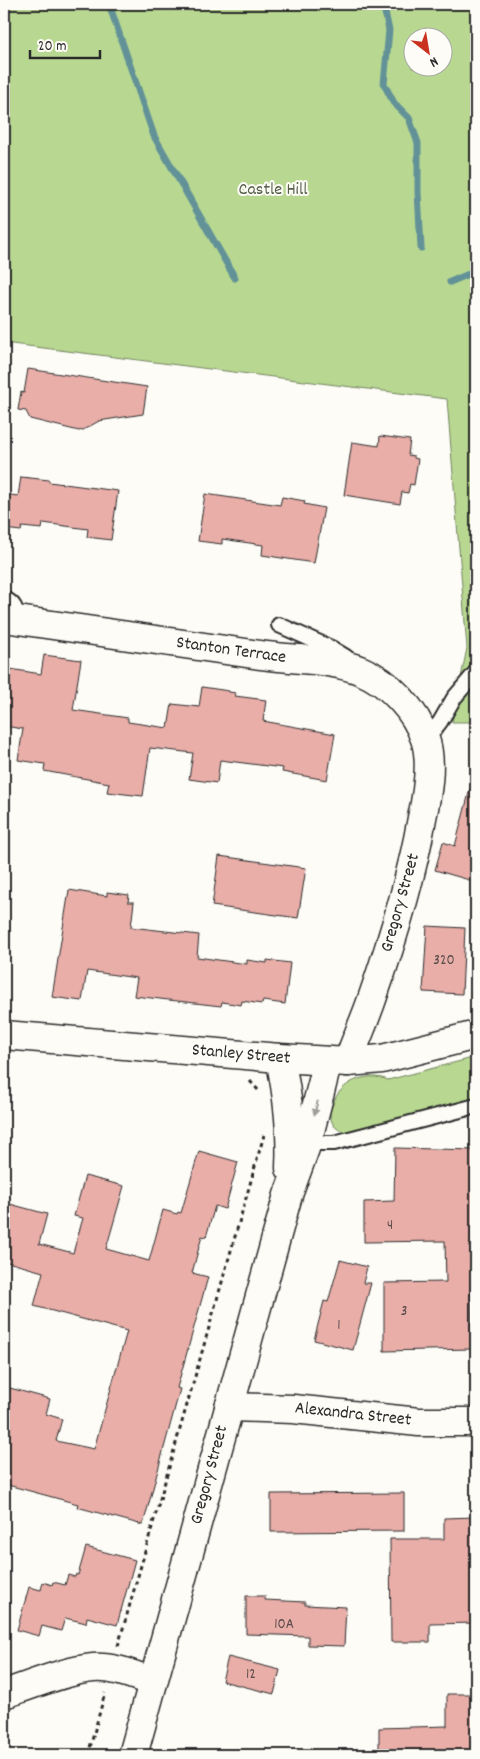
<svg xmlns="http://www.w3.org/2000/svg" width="480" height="1759" viewBox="0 0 480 1759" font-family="Dekko,sans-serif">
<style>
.green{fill:#b8d891;stroke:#72825e;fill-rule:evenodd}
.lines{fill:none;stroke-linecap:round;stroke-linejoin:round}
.stream{stroke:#629298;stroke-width:7}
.building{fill:#e9aea8;stroke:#2b2b2b}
.lane-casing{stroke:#2b2b2b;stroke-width:18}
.street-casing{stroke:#2b2b2b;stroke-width:31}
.secondary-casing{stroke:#2b2b2b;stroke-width:31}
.path{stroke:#2b2b2b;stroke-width:3;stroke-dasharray:4 4;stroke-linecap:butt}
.lane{stroke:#fdfcf7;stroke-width:14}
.street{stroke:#fdfcf7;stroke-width:28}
.secondary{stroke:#fdfcf7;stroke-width:28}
.oneway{fill:#9e9e9b}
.labels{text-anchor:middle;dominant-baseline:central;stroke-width:4;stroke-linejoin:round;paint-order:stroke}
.number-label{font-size:15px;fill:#5a4c4a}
.park-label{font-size:18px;fill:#555f4a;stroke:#fdfcf7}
.street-label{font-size:18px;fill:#2b2b2b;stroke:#fdfcf7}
</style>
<rect width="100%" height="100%" fill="#fdfcf7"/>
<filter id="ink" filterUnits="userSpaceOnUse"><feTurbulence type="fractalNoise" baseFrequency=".02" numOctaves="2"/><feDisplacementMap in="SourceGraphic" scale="10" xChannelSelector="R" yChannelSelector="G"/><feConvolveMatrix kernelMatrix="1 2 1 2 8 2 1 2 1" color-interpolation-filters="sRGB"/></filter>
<g filter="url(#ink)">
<!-- green -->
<g class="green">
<path d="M4,4h472v718h-24l15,-74 -20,-249 -443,-56zM412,38h30v30h-30z"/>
<path d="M476,1057v43l-123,33c-5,-1 -12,-1 -15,-4 -4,-2 -6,-6 -7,-10 -2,-5 0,-9 2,-15 7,-22 33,-33 55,-24z"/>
</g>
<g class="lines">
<!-- stream -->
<g class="stream">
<polyline points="109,4 154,136 235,278"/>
<polyline points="383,4 389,30 384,84 394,103 409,118 418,143 418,192 421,248"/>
<polyline points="450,282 476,271"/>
</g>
</g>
<!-- building -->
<g class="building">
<polygon points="28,369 147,387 143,414 99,421 83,430 79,431 30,419 26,411 18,410 21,392 24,393"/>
<polygon points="380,436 410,440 408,455 414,456 414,458 418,459 414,485 410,484 408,493 402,492 400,504 344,495 352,442 379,446"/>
<polygon points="21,477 49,480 49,482 118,491 111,540 87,537 88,529 43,523 42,529 22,527 21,531 4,529 4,494 18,496"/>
<polygon points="205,494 280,505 282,497 305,501 304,504 324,508 314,563 262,555 263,545 222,539 222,544 198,541"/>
<polygon points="44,655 81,660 73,710 128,718 128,722 168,728 172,704 199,707 202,687 229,691 229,692 236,693 235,696 266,700 263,721 335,734 327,780 282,772 283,768 220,760 217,783 189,779 193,753 150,748 143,796 107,792 109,783 44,771 45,764 18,760 23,729 4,726 4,668 41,674"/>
<polygon points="470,789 476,790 476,882 435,870 443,842 455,846"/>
<polygon points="219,856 306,868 298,918 212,906"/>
<polygon points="69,890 107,896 107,892 129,895 128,902 134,902 131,927 199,935 197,957 247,964 247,960 267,963 267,960 290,963 285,1004 263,1001 262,1004 242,1001 241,1005 222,1002 221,1006 134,996 137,978 87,971 82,1001 52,997"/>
<polygon points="427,926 465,928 462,994 423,992"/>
<polygon points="395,1148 476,1150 476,1284 471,1284 472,1349 384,1351 384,1283 446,1282 445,1241 364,1242 364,1202 394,1201"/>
<polygon points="199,1151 238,1162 225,1209 215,1206 206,1237 202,1236 192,1273 208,1277 177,1388 180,1389 143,1525 77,1507 78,1504 4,1484 4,1408 10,1388 50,1399 46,1414 62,1419 56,1441 94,1449 127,1331 34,1306 43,1272 4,1261 4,1226 10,1204 47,1214 39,1244 73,1253 83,1218 74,1216 85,1176 124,1186 106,1249 149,1261 163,1210 177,1214 178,1212 181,1213"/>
<polygon points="340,1260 367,1267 363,1283 371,1283 353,1350 314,1340 324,1301 328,1302"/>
<polygon points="404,1493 404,1531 271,1532 271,1494"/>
<polygon points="476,1517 476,1623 430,1624 430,1642 391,1642 390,1539 444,1539 444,1518"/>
<polygon points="86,1547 135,1560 117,1625 87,1617 86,1623 65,1618 61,1631 42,1626 39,1636 17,1630 29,1587 41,1590 43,1582 52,1585 53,1582 65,1585 68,1575 75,1577 76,1574 78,1575"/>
<polygon points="246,1596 265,1596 265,1600 305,1602 305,1605 346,1607 344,1646 308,1645 308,1636 246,1634"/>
<polygon points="228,1657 280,1670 274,1694 222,1681"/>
<polygon points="447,1694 476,1694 476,1755 379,1755 379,1728 447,1726"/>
</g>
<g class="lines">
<!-- lane casing -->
<g class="lane-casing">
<g id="lane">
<path d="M4,599c11,4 12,10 12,21"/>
<polyline points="279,625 331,648 346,657"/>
<polyline points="426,740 440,722 454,698 476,672"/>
<polyline points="307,1143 334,1143 476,1106"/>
</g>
</g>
<!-- street casing -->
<g class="street-casing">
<g id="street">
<path d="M4,618c85,12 171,25 256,37 33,5 71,3 102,16 27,11 54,40 63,68 8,23 2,56 -3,79 -11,63 -30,124 -51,184 -7,20 -16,40 -23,60"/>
<path d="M280,1058c8,38 12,72 10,110"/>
<polyline points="229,1407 293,1409 419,1422 476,1422"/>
<path d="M4,1694c25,-8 63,-24 89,-26 21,-2 42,8 60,14"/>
<polyline points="133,1755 288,1195 307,1143 328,1061"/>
</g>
</g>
<!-- secondary casing -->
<g class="secondary-casing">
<polyline id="secondary" points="4,1035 280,1058 348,1062 382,1059 476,1035"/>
</g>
<!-- path -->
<g class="path">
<polyline points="250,1081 259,1091"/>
<polyline points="118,1646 264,1135"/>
<polyline points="88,1755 105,1693"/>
</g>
<!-- lane -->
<use href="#lane" class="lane"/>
<!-- street -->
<use href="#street" class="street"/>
<!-- secondary -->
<use href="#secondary" class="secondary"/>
</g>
<!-- one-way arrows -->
<defs><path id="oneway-solid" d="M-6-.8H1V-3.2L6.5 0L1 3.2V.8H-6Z" transform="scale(1.25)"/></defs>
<use class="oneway" href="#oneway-solid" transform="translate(316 1108) rotate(104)"/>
</g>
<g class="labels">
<!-- number labels -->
<g class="number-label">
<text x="444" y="961">320</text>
<text x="390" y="1226">4</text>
<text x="404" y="1312">3</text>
<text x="339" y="1326">1</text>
<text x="284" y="1625">10A</text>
<text x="251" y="1675">12</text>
</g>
<!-- park labels -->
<g class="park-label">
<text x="273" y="190">Castle Hill</text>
</g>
<!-- street labels -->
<g class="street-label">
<text transform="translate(231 651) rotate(8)">Stanton Terrace</text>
<text transform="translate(401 903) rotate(-74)">Gregory Street</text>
<text transform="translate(241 1055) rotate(5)">Stanley Street</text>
<text transform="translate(353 1415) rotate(6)">Alexandra Street</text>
<text transform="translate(210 1475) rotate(-75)">Gregory Street</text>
</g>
</g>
<!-- margin -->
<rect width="480" height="1759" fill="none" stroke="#fdfcf7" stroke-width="20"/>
<rect x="10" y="10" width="460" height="1739" fill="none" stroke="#2b2b2b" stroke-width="2" filter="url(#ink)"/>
<!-- north arrow -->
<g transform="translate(428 52) rotate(149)"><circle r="24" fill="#fdfcf7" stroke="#a9a8a5"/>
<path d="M0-4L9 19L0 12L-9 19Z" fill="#c8321e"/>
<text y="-8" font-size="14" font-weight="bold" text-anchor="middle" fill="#2b2b2b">N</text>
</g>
<!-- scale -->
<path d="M30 50v8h70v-8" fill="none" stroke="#2b2b2b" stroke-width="2.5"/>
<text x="38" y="50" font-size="15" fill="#2b2b2b" stroke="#fdfcf7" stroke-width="4" paint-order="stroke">20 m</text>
</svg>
